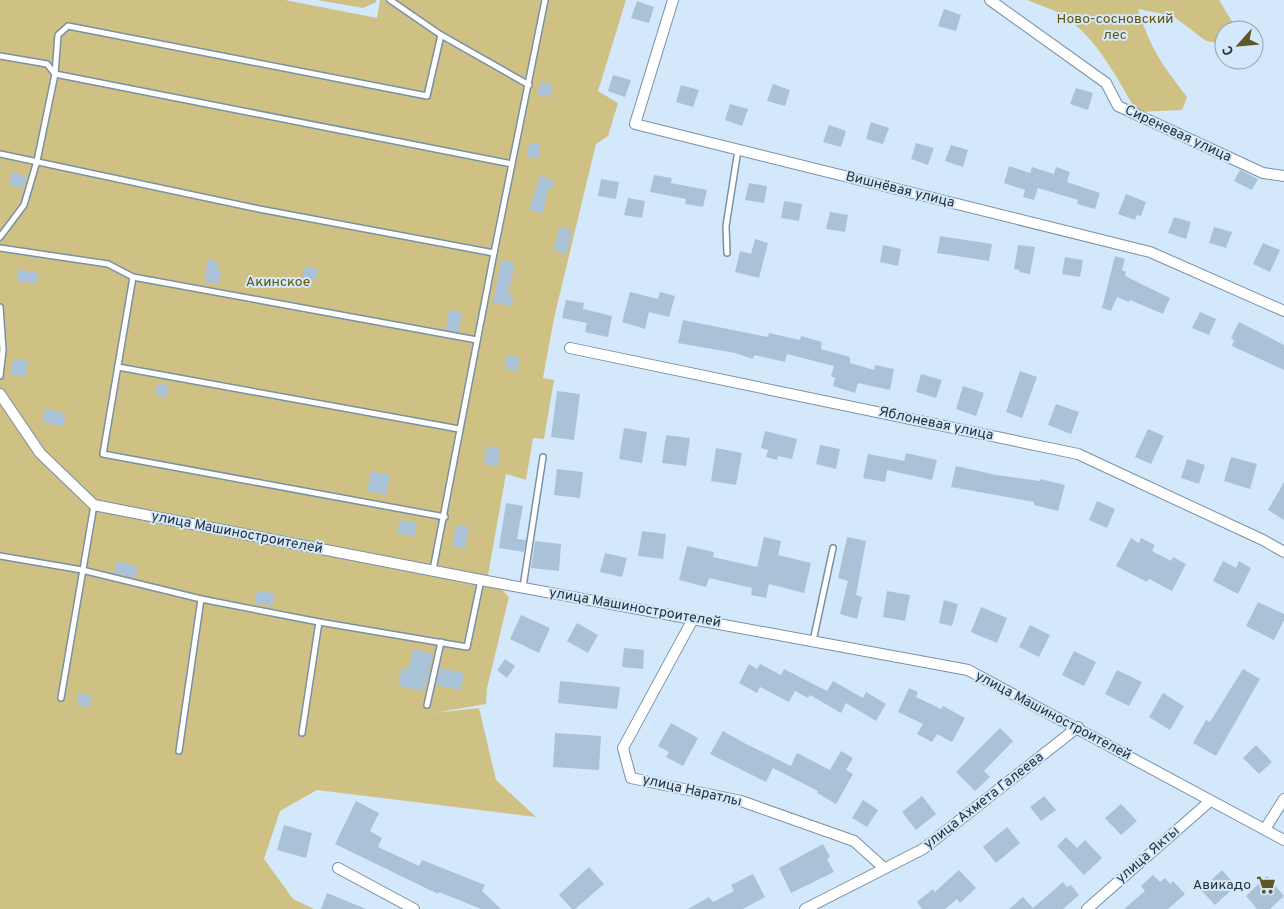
<svg xmlns="http://www.w3.org/2000/svg" width="1284" height="909" viewBox="0 0 1284 909" font-family="Overpass,sans-serif">
<style>
.green{fill:#cfc083}
.building{fill:#a9c2d8}
.lines{fill:none;stroke-linecap:round;stroke-linejoin:round}
.service-casing{stroke:#7990a6;stroke-width:8}
.minor-casing{stroke:#7990a6;stroke-width:12}
.service{stroke:#fff;stroke-width:5}
.minor{stroke:#fff;stroke-width:10}
.labels{text-anchor:middle;dominant-baseline:central;stroke-width:4;stroke-linejoin:round;paint-order:stroke}
.park-label{font-size:14px;fill:#655509;stroke:#d4e8fb}
.street-label{font-size:14px;fill:#29333c;stroke:#d4e8fb}
.poi-label{font-size:14px;fill:#29333c;stroke:#d4e8fb;text-anchor:end}
</style>
<rect width="100%" height="100%" fill="#d4e8fb"/>
<!-- green -->
<g class="green">
<polygon points="0,0 285,0 377,18 380,0 626,0 598,91 618,103 608,136 596,144 554,318 543,378 554,380 544,439 533,438 526,480 506,474 488,575 509,597 487,688 486,704 434,713 479,708 496,780 536,817 317,790 280,811 264,859 293,899 314,909 0,909"/>
<polygon points="317,0 376,0 376,2 363,8"/>
<path d="M1027,0h192l18,30h-13v14l-18,-3 -33,-25 -35,-7c13,41 23,54 49,88l-5,13 -45,2c-21,-35 -43,-81 -82,-101 -9,-4 -19,-7 -28,-11z"/>
</g>
<!-- building -->
<g class="building">
<polygon points="637,1 654,7 649,23 631,18"/>
<polygon points="944,9 961,15 956,31 938,26"/>
<polygon points="613,75 631,80 625,97 608,91"/>
<polygon points="540,82 552,84 550,97 538,95"/>
<polygon points="773,84 790,90 785,106 767,101"/>
<polygon points="681,85 699,90 693,107 676,102"/>
<polygon points="1076,88 1093,93 1088,110 1070,104"/>
<polygon points="730,104 748,109 742,126 725,120"/>
<polygon points="871,122 889,128 883,144 866,139"/>
<polygon points="829,125 846,131 841,147 823,142"/>
<polygon points="529,143 540,144 539,158 527,157"/>
<polygon points="916,143 934,148 928,165 911,159"/>
<polygon points="951,145 968,150 963,167 945,161"/>
<polygon points="1009,166 1030,173 1032,167 1054,174 1056,167 1070,172 1067,182 1100,193 1095,209 1077,204 1078,200 1038,188 1034,200 1023,197 1025,190 1004,183"/>
<polygon points="1240,170 1258,179 1252,190 1234,181"/>
<polygon points="12,172 26,176 23,188 9,185"/>
<polygon points="654,175 672,178 671,183 707,190 703,207 685,204 686,199 650,192"/>
<polygon points="540,176 554,180 551,190 548,189 543,213 529,210"/>
<polygon points="601,179 619,182 616,199 598,196"/>
<polygon points="749,183 767,186 764,203 745,200"/>
<polygon points="1126,194 1146,202 1141,216 1137,215 1135,220 1118,214"/>
<polygon points="628,198 645,201 642,218 624,215"/>
<polygon points="784,201 802,204 799,221 781,218"/>
<polygon points="830,212 848,215 845,232 826,229"/>
<polygon points="1174,217 1191,222 1186,239 1168,233"/>
<polygon points="559,227 572,230 567,254 554,251"/>
<polygon points="1214,227 1232,232 1226,248 1209,243"/>
<polygon points="940,236 992,244 989,261 937,253"/>
<polygon points="755,239 768,243 759,278 735,272 740,251 751,254"/>
<polygon points="1263,243 1280,250 1270,272 1253,264"/>
<polygon points="883,245 901,249 898,266 880,262"/>
<polygon points="1018,245 1035,247 1030,274 1019,272 1020,270 1014,269"/>
<polygon points="1115,256 1125,259 1122,270 1126,272 1125,276 1170,298 1163,314 1130,300 1129,302 1117,297 1111,311 1102,308"/>
<polygon points="1065,257 1083,260 1080,277 1062,274"/>
<polygon points="208,260 218,261 217,271 221,272 219,284 204,282"/>
<polygon points="501,260 515,263 508,294 513,295 512,306 493,303"/>
<polygon points="305,266 318,269 316,280 302,277"/>
<polygon points="18,270 38,272 37,283 17,282"/>
<polygon points="630,292 658,299 660,292 675,296 669,317 649,312 645,329 622,322"/>
<polygon points="566,300 584,303 583,309 612,316 608,337 585,332 587,323 562,318"/>
<polygon points="449,310 462,312 459,332 446,330"/>
<polygon points="1200,312 1216,319 1209,335 1192,328"/>
<polygon points="683,320 768,337 769,333 800,340 801,336 822,342 821,349 850,357 850,363 874,370 875,365 894,369 890,390 858,383 855,393 833,386 835,378 831,376 834,366 787,354 785,362 754,355 753,359 735,353 678,343"/>
<polygon points="1239,322 1284,345 1284,370 1232,346 1234,340 1231,338"/>
<polygon points="507,355 520,357 517,371 505,369"/>
<polygon points="13,359 28,361 25,377 11,375"/>
<polygon points="1020,371 1037,377 1022,418 1006,412"/>
<polygon points="921,374 942,380 936,398 916,392"/>
<polygon points="158,383 169,386 166,398 155,395"/>
<polygon points="963,386 984,393 976,416 956,409"/>
<polygon points="557,391 580,394 574,440 551,437"/>
<polygon points="1056,404 1079,412 1071,434 1048,425"/>
<polygon points="46,408 66,414 62,427 42,421"/>
<polygon points="624,428 647,432 642,463 619,459"/>
<polygon points="1148,429 1164,436 1151,464 1135,457"/>
<polygon points="765,431 797,439 792,459 778,456 777,460 766,457 768,450 761,448"/>
<polygon points="666,435 690,438 686,466 662,463"/>
<polygon points="820,445 840,449 836,469 816,464"/>
<polygon points="487,446 500,448 498,466 484,464"/>
<polygon points="716,448 742,453 736,485 711,481"/>
<polygon points="906,453 937,460 932,480 887,470 885,482 863,478 868,454 904,461"/>
<polygon points="1231,457 1257,464 1250,489 1224,481"/>
<polygon points="1187,459 1205,465 1199,484 1181,478"/>
<polygon points="956,466 996,475 1040,481 1040,479 1065,485 1058,511 1034,505 1034,502 951,487"/>
<polygon points="557,469 583,472 580,498 554,495"/>
<polygon points="371,471 390,475 386,495 367,491"/>
<polygon points="1284,482 1284,520 1268,510"/>
<polygon points="1097,501 1115,509 1107,528 1089,520"/>
<polygon points="506,503 523,506 517,539 526,540 524,552 499,548"/>
<polygon points="400,520 417,523 414,537 397,533"/>
<polygon points="456,525 469,527 465,549 452,546"/>
<polygon points="642,531 666,534 663,559 638,556"/>
<polygon points="764,537 781,541 778,555 811,563 804,593 769,584 766,598 751,595 752,588 709,578 706,587 679,580 687,546 714,552 713,557 757,567"/>
<polygon points="847,537 866,541 856,595 862,597 857,619 840,614 848,581 838,578"/>
<polygon points="1131,538 1139,543 1141,538 1155,545 1152,551 1171,561 1173,557 1186,564 1172,591 1149,579 1147,582 1116,566"/>
<polygon points="535,541 561,544 559,571 531,568"/>
<polygon points="605,553 627,558 622,577 600,572"/>
<polygon points="117,561 138,567 135,578 114,573"/>
<polygon points="1223,561 1236,568 1239,561 1251,568 1238,594 1213,581"/>
<polygon points="257,591 275,593 272,606 255,603"/>
<polygon points="887,591 910,595 905,621 883,617"/>
<polygon points="944,600 958,604 952,626 939,623"/>
<polygon points="1258,602 1284,614 1284,620 1274,640 1246,626"/>
<polygon points="981,607 1007,618 997,643 971,632"/>
<polygon points="521,615 550,628 539,653 510,639"/>
<polygon points="577,623 598,635 588,653 567,641"/>
<polygon points="1030,625 1050,635 1039,657 1019,647"/>
<polygon points="624,648 644,650 643,669 622,667"/>
<polygon points="413,649 433,654 427,683 425,682 424,691 398,686 402,668 409,669"/>
<polygon points="1074,651 1096,662 1084,686 1062,675"/>
<polygon points="505,659 515,666 507,678 497,670"/>
<polygon points="749,664 757,669 760,664 781,675 784,669 827,691 833,681 863,698 866,692 886,704 876,721 846,703 841,713 810,695 808,698 795,691 789,702 760,687 757,693 739,683"/>
<polygon points="440,668 464,673 461,690 436,685"/>
<polygon points="1243,669 1260,679 1216,756 1193,743 1206,720 1210,722"/>
<polygon points="1117,670 1142,682 1129,706 1105,694"/>
<polygon points="560,681 620,687 617,709 558,703"/>
<polygon points="909,688 918,692 916,697 941,709 943,706 965,718 952,742 937,734 932,742 917,734 923,724 898,712"/>
<polygon points="1163,693 1184,706 1170,730 1149,717"/>
<polygon points="78,694 91,695 90,707 77,705"/>
<polygon points="671,723 698,738 683,766 666,757 669,752 658,746"/>
<polygon points="1000,728 1013,741 984,771 990,777 975,791 956,772"/>
<polygon points="723,731 746,744 791,766 797,753 830,770 841,751 853,758 846,770 853,774 836,804 817,793 818,791 773,768 766,782 710,754"/>
<polygon points="555,733 601,736 599,770 553,767"/>
<polygon points="1256,745 1272,762 1259,774 1243,758"/>
<polygon points="922,796 936,814 916,830 902,812"/>
<polygon points="1044,796 1056,810 1041,821 1030,807"/>
<polygon points="863,800 878,810 867,827 852,818"/>
<polygon points="356,801 379,813 370,831 382,838 378,847 419,866 422,860 485,885 482,891 501,909 481,909 439,892 438,894 335,844"/>
<polygon points="1121,804 1137,821 1121,835 1105,818"/>
<polygon points="284,825 312,833 306,858 277,850"/>
<polygon points="1007,827 1020,843 996,863 983,847"/>
<polygon points="1066,837 1077,848 1085,840 1102,858 1084,875 1057,846"/>
<polygon points="823,844 830,857 827,859 834,872 791,893 779,868"/>
<polygon points="589,867 604,884 575,909 572,909 559,895"/>
<polygon points="959,870 976,888 960,903 957,899 945,909 922,909 917,902 933,889 935,892"/>
<polygon points="1222,870 1236,886 1215,905 1201,890"/>
<polygon points="753,874 765,897 743,909 688,909 709,897 713,902 734,891 731,885"/>
<polygon points="1153,875 1160,882 1165,878 1170,884 1173,881 1185,894 1168,909 1124,909 1145,891 1141,886"/>
<polygon points="1267,876 1284,896 1270,909 1257,909 1246,896"/>
<polygon points="1063,882 1067,887 1071,885 1079,895 1063,909 1009,909 1023,897 1033,908"/>
<polygon points="327,893 366,909 321,909"/>
</g>
<g class="lines">
<!-- service casing -->
<g class="service-casing">
<g id="service">
<polyline points="390,0 441,35 529,85"/>
<polyline points="0,56 47,64 55,74 512,164"/>
<polyline points="0,154 259,209 494,253"/>
<polyline points="0,237 24,205 37,161 55,74 58,35 68,26 427,96 441,35"/>
<polyline points="0,248 108,264 133,277 477,340"/>
<polyline points="727,253 726,226 738,150"/>
<polyline points="133,277 103,454 445,517"/>
<polyline points="0,307 3,350 0,376"/>
<polyline points="118,367 459,429"/>
<polyline points="0,556 82,570 201,599 319,622 467,647 481,580"/>
<polyline points="433,570 494,253 545,0"/>
<polyline points="523,587 543,457"/>
<polyline points="813,641 833,548"/>
<polyline points="61,698 94,505"/>
<polyline points="427,705 441,642"/>
<polyline points="302,733 319,622"/>
<polyline points="179,751 201,599"/>
</g>
</g>
<!-- minor casing -->
<g class="minor-casing">
<g id="minor">
<polyline points="673,0 635,124 1150,252 1284,311"/>
<polyline points="990,0 1106,83 1118,106 1263,173 1284,176"/>
<polyline points="570,348 1078,454 1263,540 1284,552"/>
<polyline points="0,394 40,453 94,505 481,580 968,670 1284,840"/>
<polyline points="693,619 623,748 631,778 741,801 854,841 884,868"/>
<polyline points="1265,829 1284,799"/>
<polyline points="338,868 414,909"/>
<polyline points="805,909 923,849 1078,727"/>
<polyline points="1087,909 1209,802"/>
</g>
</g>
<!-- service -->
<use href="#service" class="service"/>
<!-- minor -->
<use href="#minor" class="minor"/>
</g>
<!-- icons -->
<defs>
<g id="supermarket-bare" transform="scale(1.5)"><path d="M-6-5.5h2.5l.6 2H6L4.5 2H-2.5L-4.4-4H-6ZM-1.5 3.2a1.3 1.3 0 1 0 .1 0ZM3 3.2a1.3 1.3 0 1 0 .1 0Z" fill="#625622" stroke="#d4e8fb" stroke-width="2.5" paint-order="stroke"/></g>
</defs>
<g fill-rule="evenodd">
<use href="#supermarket-bare" x="1266" y="885"/>
</g>
<g class="labels">
<!-- park labels -->
<g class="park-label">
<text x="1115" y="19">Ново-сосновский<tspan x="1115" dy="16">лес</tspan></text>
<text x="278" y="282">Акинское</text>
</g>
<!-- street labels -->
<g class="street-label">
<text transform="translate(1178 134) rotate(25)">Сиреневая улица</text>
<text transform="translate(900 190) rotate(14)">Вишнёвая улица</text>
<text transform="translate(936 424) rotate(12)">Яблоневая улица</text>
<text transform="translate(237 533) rotate(11)">улица Машиностроителей</text>
<text transform="translate(635 608) rotate(10)">улица Машиностроителей</text>
<text transform="translate(1053 716) rotate(28)">улица Машиностроителей</text>
<text transform="translate(692 791) rotate(13)">улица Наратлы</text>
<text transform="translate(984 801) rotate(-38)">улица Ахмета Галеева</text>
<text transform="translate(1148 855) rotate(-41)">улица Якты</text>
</g>
<!-- poi labels -->
<g class="poi-label">
<text x="1251" y="885">Авикадо</text>
</g>
</g>
<!-- north arrow -->
<g transform="translate(1239 45) rotate(243)"><circle r="24" fill="#d4e8fb" stroke="#90a0af"/>
<path d="M0-4L9 19L0 12L-9 19Z" fill="#625622"/>
<text y="-8" font-size="14" font-weight="bold" text-anchor="middle" fill="#29333c">С</text>
</g>
</svg>
